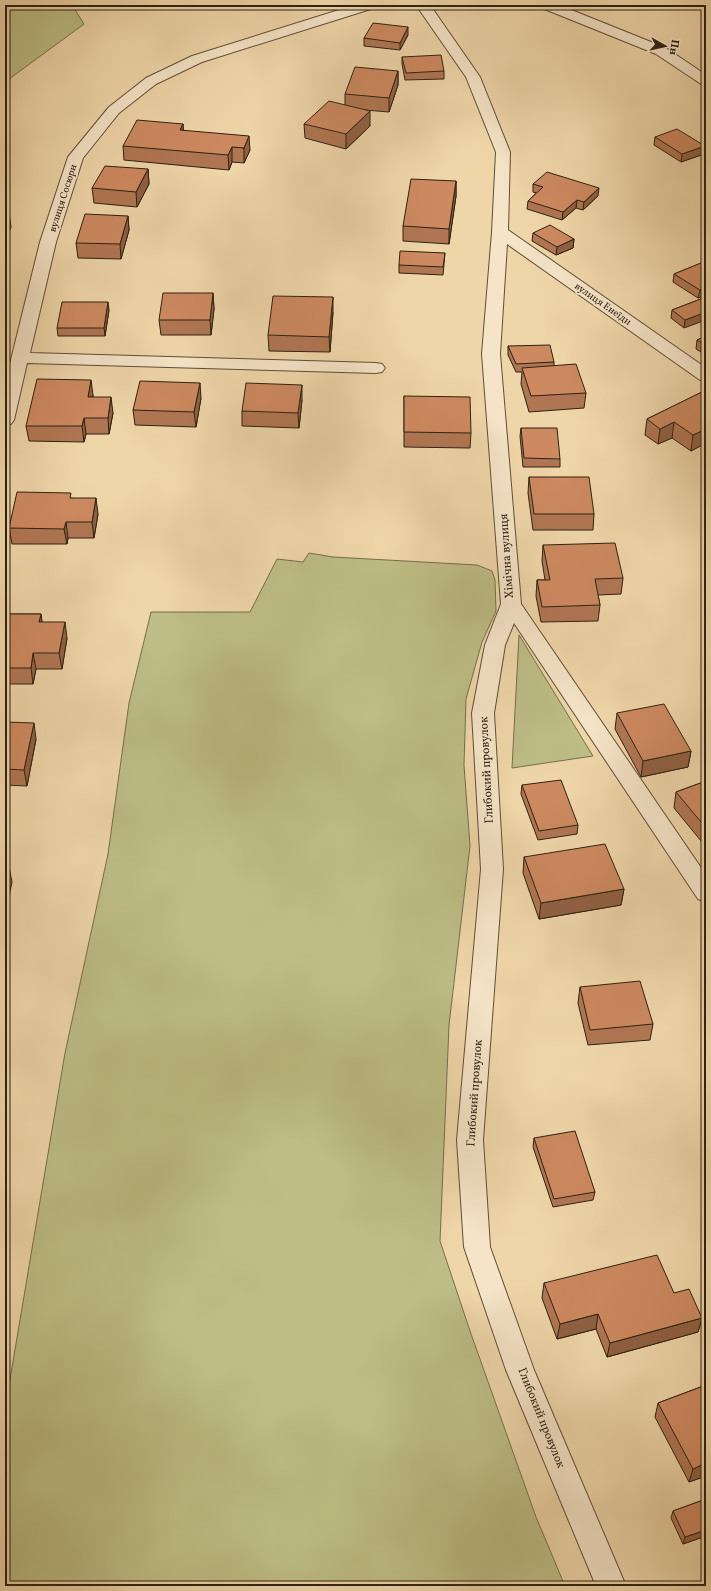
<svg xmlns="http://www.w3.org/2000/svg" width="711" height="1591" viewBox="0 0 711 1591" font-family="Vollkorn,serif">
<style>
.green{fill:#bdbd85;stroke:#756f4c}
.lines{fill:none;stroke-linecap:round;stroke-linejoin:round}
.service-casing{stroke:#5e4e38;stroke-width:2}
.minor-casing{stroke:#5e4e38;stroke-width:2}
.service{fill:#f5e4c7;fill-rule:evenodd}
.minor{fill:#f5e4c7;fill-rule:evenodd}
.wall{fill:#b07653;stroke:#2d2112}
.shaded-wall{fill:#906043;stroke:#2d2112}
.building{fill:#cd8960;stroke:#2d2112}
.labels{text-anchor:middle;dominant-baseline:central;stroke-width:3.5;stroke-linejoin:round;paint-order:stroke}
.far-street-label{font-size:10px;fill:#2d2112;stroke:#f5e4c7}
.street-label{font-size:12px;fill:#2d2112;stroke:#f5e4c7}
</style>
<rect width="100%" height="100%" fill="#efd6a9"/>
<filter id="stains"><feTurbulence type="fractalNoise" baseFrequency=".005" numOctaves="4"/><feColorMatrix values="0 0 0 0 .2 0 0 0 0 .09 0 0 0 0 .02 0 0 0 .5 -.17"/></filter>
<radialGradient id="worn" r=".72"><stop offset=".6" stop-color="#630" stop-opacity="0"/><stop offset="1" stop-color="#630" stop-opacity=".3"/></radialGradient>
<!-- green -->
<g class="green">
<polygon points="5,5 72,5 84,24 5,82"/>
<polygon points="309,553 333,557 477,565 492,571 495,580 496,611 482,642 466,699 464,765 470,846 449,1025 440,1241 470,1331 536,1517 565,1586 5,1586 5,1409 65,1053 108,854 129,703 151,612 250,612 277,559 303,562"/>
<polygon points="519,635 593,756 512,768"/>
</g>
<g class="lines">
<!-- service casing -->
<g class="service-casing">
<polygon id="service" points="540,5 559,5 666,48 706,75 706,85 701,84 656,54 542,8"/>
</g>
<!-- minor casing -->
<g class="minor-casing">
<g id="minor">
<polygon points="355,5 376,5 374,8 202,62 156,84 119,113 83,158 56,242 30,353 376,363 382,364 385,368 382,372 376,373 27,363 14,420 11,424 5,425 5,384 40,242 68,157 109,107 146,78 192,56"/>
<polygon points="416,5 430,5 480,77 510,152 508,230 706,368 706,381 700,380 507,244 500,354 521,604 706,875 706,902 698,899 514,623 505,645 494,713 503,869 483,1140 490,1247 534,1370 626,1586 596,1586 506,1370 464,1247 457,1140 481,869 472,713 485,645 501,604 482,354 492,232 496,152 466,77"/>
</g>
</g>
<!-- service -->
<use href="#service" class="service"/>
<!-- minor -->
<use href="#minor" class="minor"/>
</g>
<!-- wall -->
<g class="wall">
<polygon points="303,5 327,5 314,9"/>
<polygon points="408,35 400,50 364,46 364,38"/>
<polygon points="402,57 444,71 444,79 405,80 402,64"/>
<polygon points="398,71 398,85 389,112 365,110 370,126 346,149 305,138 304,124 345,105 345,94"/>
<polygon points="183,124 183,130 250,150 244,163 232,162 229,170 124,160 123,146"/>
<polygon points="655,137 705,146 704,154 681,162 654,145"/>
<polygon points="148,169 149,184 137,207 94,203 92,188"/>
<polygon points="456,181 456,196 449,244 403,241 403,226"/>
<polygon points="533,184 598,196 583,210 576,208 562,220 527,209 528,201 536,193 533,192"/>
<polygon points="128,216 129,230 121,259 78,258 76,243"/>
<polygon points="533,233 574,239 573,248 556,255 532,241"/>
<polygon points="445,253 443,275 399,273 399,265"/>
<polygon points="706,261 706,295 698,298 673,282 674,274"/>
<polygon points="213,293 214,309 211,335 161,335 159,320"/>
<polygon points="706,297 684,328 671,318 672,310"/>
<polygon points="109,310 105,336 58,336 57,328"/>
<polygon points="333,312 330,352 269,351 268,335"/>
<polygon points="706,336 706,355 696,349 697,340"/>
<polygon points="508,346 554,362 554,366 586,393 584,408 529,412 521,384 522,372 516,372 508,355"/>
<polygon points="706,390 706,443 691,451 672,438 658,444 645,435 647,419"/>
<polygon points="93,395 93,397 113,413 109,434 86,434 84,442 29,441 26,426"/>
<polygon points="404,396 471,433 470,448 404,447"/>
<polygon points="201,398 196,427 135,425 133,410"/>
<polygon points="302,400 299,428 242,426 242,411"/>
<polygon points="521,428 560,459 560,467 523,467 520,436"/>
<polygon points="529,477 594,514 593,530 533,530 528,493"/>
<polygon points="72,498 98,514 94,538 68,538 67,544 12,544 9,528"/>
<polygon points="543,545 623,578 621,594 598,595 600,605 598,621 541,622 536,596 537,580 545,580 542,561"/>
<polygon points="5,614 41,614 42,622 67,638 62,669 36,669 33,684 5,684"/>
<polygon points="617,713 691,751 688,767 641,777 615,729"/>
<polygon points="5,722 36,739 27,786 5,785"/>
<polygon points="706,781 706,847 674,808 676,792"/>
<polygon points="522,785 578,825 577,834 538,840 521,794"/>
<polygon points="524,857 624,889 621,905 539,919 523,873"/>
<polygon points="580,987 653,1024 650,1040 588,1045 578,1003"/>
<polygon points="534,1138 595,1192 593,1200 553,1207 533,1147"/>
<polygon points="544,1283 674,1293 702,1318 698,1332 607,1357 596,1329 557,1339 542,1298"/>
<polygon points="706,1385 706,1476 689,1482 655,1417 658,1403"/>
<polygon points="706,1499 706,1536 683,1544 671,1518 673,1511"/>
</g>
<!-- shaded-wall -->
<g class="shaded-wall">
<polygon points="314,5 327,5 314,9"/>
<polygon points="408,27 408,35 400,50 400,43"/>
<polygon points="398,71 398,85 389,112 389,98"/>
<polygon points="370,111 370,126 346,149 346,134"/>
<polygon points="183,124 184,138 180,130"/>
<polygon points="249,136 250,150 244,163 244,148"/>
<polygon points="705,146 704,154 681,162 682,154"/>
<polygon points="232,147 232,162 229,170 228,155"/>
<polygon points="148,169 149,184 137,207 136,192"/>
<polygon points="456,181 456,196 449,244 449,229"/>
<polygon points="599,188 598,196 583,210 584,202"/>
<polygon points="577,200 576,208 562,220 563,212"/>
<polygon points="9,213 11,227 5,244 5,223"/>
<polygon points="128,216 129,230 121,259 120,244"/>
<polygon points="574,239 573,248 556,255 557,247"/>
<polygon points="706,287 706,295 698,298 700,290"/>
<polygon points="213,293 214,309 211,335 210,320"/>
<polygon points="333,297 333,312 330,352 329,337"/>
<polygon points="108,302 109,310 105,336 104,328"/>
<polygon points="706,312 706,320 684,328 685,320"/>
<polygon points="91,380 93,395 90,413 88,397"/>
<polygon points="200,383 201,398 196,427 194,412"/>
<polygon points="302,385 302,400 299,428 298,413"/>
<polygon points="111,397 113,413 109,434 108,418"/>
<polygon points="84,418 86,434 84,442 82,426"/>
<polygon points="674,422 672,438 658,444 660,429"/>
<polygon points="706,429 706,443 691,451 693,435"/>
<polygon points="96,498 98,514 94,538 92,522"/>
<polygon points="66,522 68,538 67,544 64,529"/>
<polygon points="41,614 43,630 39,622"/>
<polygon points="65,622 67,638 62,669 59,653"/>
<polygon points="33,653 36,669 33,684 31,668"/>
<polygon points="34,723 36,739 27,786 24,770"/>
<polygon points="691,751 688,767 641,777 643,761"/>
<polygon points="5,798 8,813 5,825"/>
<polygon points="9,867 12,882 5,918 5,886"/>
<polygon points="624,889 621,905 539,919 541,903"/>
<polygon points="598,1314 596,1329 557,1339 560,1324"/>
<polygon points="702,1318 698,1332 607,1357 610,1343"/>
<polygon points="706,1463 706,1476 689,1482 693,1469"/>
<polygon points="706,1530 706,1536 683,1544 685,1537"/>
</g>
<!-- building -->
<g class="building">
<polygon points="373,23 408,27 400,43 364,38"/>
<polygon points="441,55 444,71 406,73 402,57"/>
<polygon points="355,67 398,71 389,98 345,94"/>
<polygon points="329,101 370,111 346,134 304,124"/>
<polygon points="137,120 183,124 180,130 249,136 244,148 232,147 228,155 123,146"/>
<polygon points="677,129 705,146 682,154 655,137"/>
<polygon points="105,166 148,169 136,192 92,188"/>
<polygon points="547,172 599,188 584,202 577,200 563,212 528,201 543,187 533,184"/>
<polygon points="411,179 456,181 449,229 403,226"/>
<polygon points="5,212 9,213 5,223"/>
<polygon points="85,214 128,216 120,244 76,243"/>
<polygon points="550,225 574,239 557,247 533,233"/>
<polygon points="400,251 445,253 443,267 399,265"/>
<polygon points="706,261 706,287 700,290 674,274"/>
<polygon points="163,293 213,293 210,320 159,320"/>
<polygon points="273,296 333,297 329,337 268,335"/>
<polygon points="706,297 706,312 685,320 672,310"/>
<polygon points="62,302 108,302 104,328 57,328"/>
<polygon points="706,336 706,346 697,340"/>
<polygon points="550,345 554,362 516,364 508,346"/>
<polygon points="576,364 586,393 531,396 522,368"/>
<polygon points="37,379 91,380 88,397 111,397 108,418 84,418 82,426 26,426"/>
<polygon points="140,381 200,383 194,412 133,410"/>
<polygon points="246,383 302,385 298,413 242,411"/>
<polygon points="706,390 706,429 693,435 674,422 660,429 647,419"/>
<polygon points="404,396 470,397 471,433 404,432"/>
<polygon points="521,428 557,428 560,459 524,458"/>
<polygon points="529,477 589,477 594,514 534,514"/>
<polygon points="17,492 71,493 70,498 96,498 92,522 66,522 64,529 9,528"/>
<polygon points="615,543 623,578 595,579 600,605 542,607 537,580 550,580 543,545"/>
<polygon points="5,614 41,614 39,622 65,622 59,653 33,653 31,668 5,668"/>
<polygon points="664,704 691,751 643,761 617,713"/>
<polygon points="5,722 34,723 24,770 5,769"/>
<polygon points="561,780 578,825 539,831 522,785"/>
<polygon points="706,781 706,828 676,792"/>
<polygon points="605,844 624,889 541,903 524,857"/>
<polygon points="5,866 9,867 5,886"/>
<polygon points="640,981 653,1024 590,1030 580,987"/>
<polygon points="575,1131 595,1192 554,1199 534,1138"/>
<polygon points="657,1255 674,1293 689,1289 702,1318 610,1343 598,1314 560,1324 544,1283"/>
<polygon points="706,1385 706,1463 693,1469 658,1403"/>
<polygon points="706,1499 706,1530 685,1537 673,1511"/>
</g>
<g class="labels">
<!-- far-street labels -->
<g class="far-street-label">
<text transform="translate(63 198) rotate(-72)">вулиця Сосюри</text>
<text transform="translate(603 304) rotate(35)">вулиця Енеїди</text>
</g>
<!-- street labels -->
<g class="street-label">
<text transform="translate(507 556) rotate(-94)">Хімічна вулиця</text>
<text transform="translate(487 770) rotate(-93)">Глибокий провулок</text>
<text transform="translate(475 1093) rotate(-86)">Глибокий провулок</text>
<text transform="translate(541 1418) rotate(68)">Глибокий провулок</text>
</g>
</g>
<!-- margin -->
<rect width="711" height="1591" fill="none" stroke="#efd6a9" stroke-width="20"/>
<rect x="6" y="6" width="699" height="1579" fill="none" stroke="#2d2112" stroke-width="2"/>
<rect x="10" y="10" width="691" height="1571" fill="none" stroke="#2d2112"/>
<!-- north arrow -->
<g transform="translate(665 46) rotate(98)" stroke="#f5e4c7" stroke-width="3" paint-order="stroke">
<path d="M0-3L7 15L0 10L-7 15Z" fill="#2d2112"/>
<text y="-6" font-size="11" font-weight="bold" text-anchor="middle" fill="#2d2112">Пн</text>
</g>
<rect width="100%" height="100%" filter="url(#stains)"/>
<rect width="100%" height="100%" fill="url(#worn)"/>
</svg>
